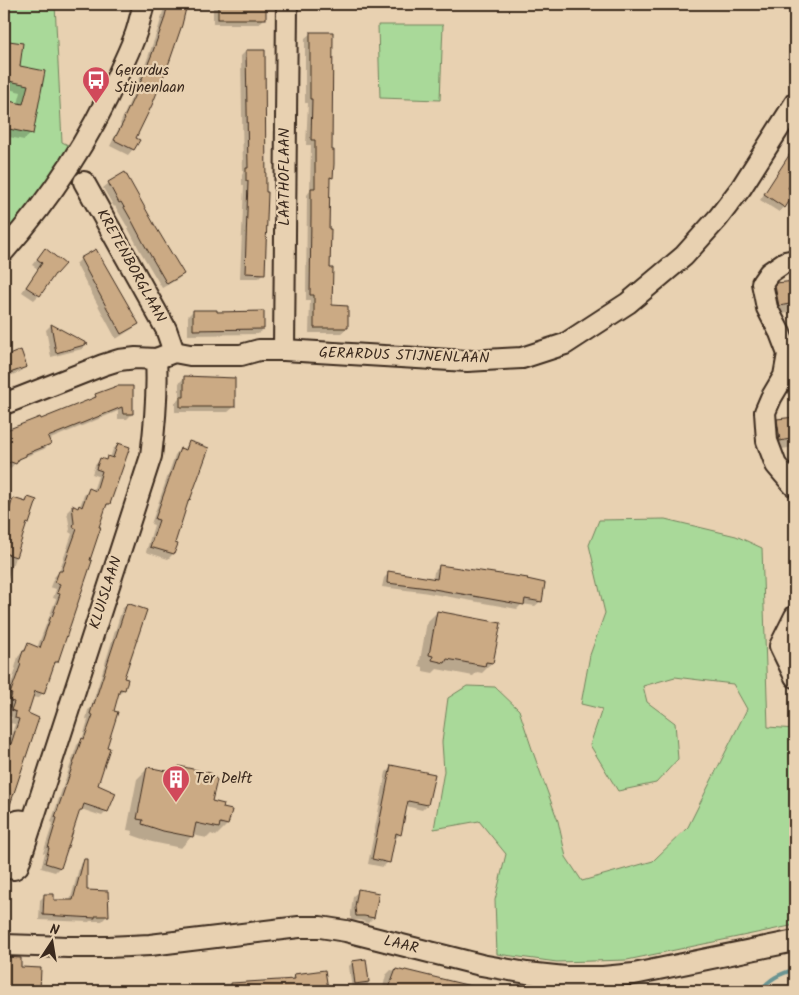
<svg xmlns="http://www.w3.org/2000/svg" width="799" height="995" viewBox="0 0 799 995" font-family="Kalam,sans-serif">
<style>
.green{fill:#a9d999;stroke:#72825c}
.shadow{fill:#0003}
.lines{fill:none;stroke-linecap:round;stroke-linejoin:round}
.stream{stroke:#6a9492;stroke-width:4}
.building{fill:#cbaa84;stroke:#3b2a1e}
.minor-casing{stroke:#3b2a1e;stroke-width:24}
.minor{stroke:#e8d1b1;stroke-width:20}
.labels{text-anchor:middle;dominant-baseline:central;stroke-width:4.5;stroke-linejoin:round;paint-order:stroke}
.poi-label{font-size:15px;fill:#3b2a1e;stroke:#e8d1b1;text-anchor:start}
.street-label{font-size:15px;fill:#3b2a1e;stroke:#e8d1b1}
</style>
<rect width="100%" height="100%" fill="#e8d1b1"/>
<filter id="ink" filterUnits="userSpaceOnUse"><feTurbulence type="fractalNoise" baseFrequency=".02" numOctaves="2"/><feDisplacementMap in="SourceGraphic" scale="10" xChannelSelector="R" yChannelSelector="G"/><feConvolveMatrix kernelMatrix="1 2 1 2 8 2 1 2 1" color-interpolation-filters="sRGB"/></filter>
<g filter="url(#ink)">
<!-- green -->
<g class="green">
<polygon points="4,4 55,4 62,142 74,148 4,241"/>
<polygon points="378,25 443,25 440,100 380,98"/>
<polygon points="665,519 736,536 762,548 768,727 795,729 795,925 627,960 557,962 497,954 495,900 506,854 479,821 434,829 444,771 442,742 448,698 467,686 495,687 519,710 534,755 558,821 566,857 582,881 653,861 688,827 747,709 733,684 675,677 643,686 647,702 675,723 678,759 656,783 618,791 590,745 602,709 581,704 590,655 605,613 589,545 599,520"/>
</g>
<!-- shadow -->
<g class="shadow">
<polygon points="165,4 186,4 181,25 135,139 133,149 128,155 110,146 121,124 120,124 134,92 147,60 159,26"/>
<polygon points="213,4 265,4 265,18 259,24 213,24"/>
<polygon points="311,33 332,177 329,180 331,307 347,328 341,333 309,333 310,300 306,300 307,195 310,191 311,145 306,145 308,103 305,103 305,38"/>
<polygon points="9,43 19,67 44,72 32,133 24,140 4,136 4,101 18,104 21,92 4,88 4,48"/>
<polygon points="246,51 264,273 259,278 240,278 244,185 242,185 242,175 243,173 241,56"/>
<polygon points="795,147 795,190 784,207 779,212 760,200"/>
<polygon points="109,183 183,274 178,279 162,288 139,249 128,228 115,206 114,207 103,188"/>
<polygon points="40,255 51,277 39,295 34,300 22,292 38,269 32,265"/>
<polygon points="81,259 137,324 132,329 116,339 76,264"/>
<polygon points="795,282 795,312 769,316 766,296 777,284"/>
<polygon points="193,311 216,313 263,329 258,334 188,335 188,316"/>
<polygon points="51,325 86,344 82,349 51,357 46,330"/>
<polygon points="20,352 25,366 20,372 4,378 4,358"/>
<polygon points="184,378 234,407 228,412 175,412 175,403 179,399 179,383"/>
<polygon points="117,387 132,414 127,419 118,419 118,411 48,440 50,444 44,449 22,458 16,462 10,469 5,466 4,467 4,432 39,418 40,420 91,400 96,395"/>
<polygon points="795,418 795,447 769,451 767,431 778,420"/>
<polygon points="190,442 189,499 187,502 173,543 173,554 168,559 146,552 154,525 151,524 175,455 180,449 184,451 185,448"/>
<polygon points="119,444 109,504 104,508 57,662 52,667 43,693 38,698 32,697 5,806 4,805 4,745 5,743 8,744 15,724 10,723 12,717 7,715 9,707 4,706 16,669 15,668 18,657 28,645 37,648 56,599 53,598 56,589 50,587 54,577 59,572 72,534 69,532 70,529 67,512 72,507 78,509 80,506 84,495 89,490 93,491 98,476 92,474 95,465 100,460 104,461 108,458 110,458 113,449"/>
<polygon points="28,498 28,523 25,526 7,582 4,585 4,517 8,504 13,499 23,503"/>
<polygon points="439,567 541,601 535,606 522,604 517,609 422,592 382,587 384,578 389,573 433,579 434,572"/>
<polygon points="127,604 123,679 124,689 119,694 117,694 96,786 107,811 102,816 81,809 78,813 60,867 55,872 41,868 45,853 43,853 53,823 51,822 77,745 82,740 88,720 86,719 88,710 91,708 122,609"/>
<polygon points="437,612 492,663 482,673 477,672 473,676 437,669 433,673 423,671 423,667 419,666 427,622"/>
<polygon points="392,767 427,805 422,810 406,806 400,834 395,839 393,839 388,862 383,867 368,864 386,772"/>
<polygon points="148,768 174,773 179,768 210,802 227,825 216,836 211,834 207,838 192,835 191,837 181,848 152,842 132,835 133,831 127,830 137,779"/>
<polygon points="85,860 86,892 107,916 102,921 90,921 89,922 39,920 40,900 45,895 53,901 70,901 80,865"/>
<polygon points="359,891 373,918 368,923 359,920 351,921 351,913 353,896"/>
<polygon points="4,958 20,959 19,968 39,987 45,988 45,991 4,991"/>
<polygon points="365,960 369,991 352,991 349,966 353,962"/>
<polygon points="391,970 460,985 470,991 471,989 481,991 382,991 386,975"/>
<polygon points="295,975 327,988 324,991 125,991 195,985 289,981"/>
<polygon points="707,986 708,991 679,991"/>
<polygon points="742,987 743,991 717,991"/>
</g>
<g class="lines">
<!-- stream -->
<path class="stream" d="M761,991c8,-13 20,-17 34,-22"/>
</g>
<!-- building -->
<g class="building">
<polygon points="168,4 187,4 182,25 170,60 152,105 136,138 140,140 134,150 114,140 125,119 124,118 139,86 152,54 164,20"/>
<rect x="218" y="4" width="48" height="15"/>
<polygon points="310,32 333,32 332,150 334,150 334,164 333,178 330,177 329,229 331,229 330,268 333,268 332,305 348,306 348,328 314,328 314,295 310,295 311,216 311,188 315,188 315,140 311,140 312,99 310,99"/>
<polygon points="9,41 23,43 20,66 45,71 33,134 4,128 4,100 23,104 28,85 4,80 4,56 6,56"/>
<polygon points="246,50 265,50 266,192 268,192 265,274 245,273 248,181 246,181 246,168 248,168"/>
<polygon points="795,146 795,177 788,188 795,192 785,208 764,194"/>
<polygon points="125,172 154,224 184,274 167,284 144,244 133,223 121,202 119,203 108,182"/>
<polygon points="45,248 65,264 56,274 55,274 40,296 26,287 42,263 37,259"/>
<polygon points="96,249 139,324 121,334 80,258"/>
<polygon points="795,281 795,303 779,306 775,286 776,283"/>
<polygon points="193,310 217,310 217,312 264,311 264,329 193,330"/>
<polygon points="51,324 88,344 56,353"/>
<polygon points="21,350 27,367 4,375 4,357"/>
<polygon points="184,376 235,378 235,407 180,407 180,397 184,397"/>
<polygon points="117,386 133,386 133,414 123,414 122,407 48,437 51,444 26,454 26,456 19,459 16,464 11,462 4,465 4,431 40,417 41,419 96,397 95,394"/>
<polygon points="795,417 795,438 780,441 777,419"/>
<polygon points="189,441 209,448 190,500 189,499 175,543 178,544 174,554 150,547 159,520 155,519 180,448 186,450"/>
<polygon points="118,443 130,447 110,504 107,504 99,527 101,527 90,560 92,561 58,662 55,662 44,694 35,691 28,713 39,718 7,814 4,817 4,742 11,744 19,719 15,718 16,712 11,710 14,702 10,701 12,694 10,694 21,664 19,663 23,651 25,651 28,643 40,648 51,616 52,617 60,594 57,593 60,584 55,582 59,571 62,571 77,529 73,527 74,523 72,505 78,508 79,505 82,507 89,488 96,491 102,471 96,469 100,458 106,460 107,456 113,458"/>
<polygon points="28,497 37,500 29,524 27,523 16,557 4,553 4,526 13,498 26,502"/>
<polygon points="439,565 528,578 527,579 545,583 542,602 525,599 524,605 428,588 387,583 388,571 437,579"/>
<polygon points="127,603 147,610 124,678 128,679 125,690 120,689 114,711 118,712 107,747 110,748 98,785 116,793 108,812 84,804 82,810 80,810 61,868 45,863 49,848 48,848 57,818 55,817 82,738 84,739 93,715 90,714 93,704 94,704"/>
<polygon points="437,611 501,623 493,663 486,662 485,666 447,659 445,663 432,660 433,656 429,655"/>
<polygon points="391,765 435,774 428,805 408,801 401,835 396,833 390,863 372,859"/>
<polygon points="179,766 211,773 217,780 212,801 224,804 223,808 232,810 228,825 220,823 219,828 196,823 193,837 163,831 142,824 143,820 137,819 147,767 177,773"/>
<polygon points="84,859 87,859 87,890 108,891 109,916 95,916 95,918 43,915 44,894 54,894 54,900 73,900"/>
<polygon points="358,889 379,893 374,918 364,916 356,916 355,907"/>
<polygon points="4,957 21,958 21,967 41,968 40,991 4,991"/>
<polygon points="366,959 369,982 355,984 352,961"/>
<polygon points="396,969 404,971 405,970 475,987 475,991 403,991 389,988"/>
<polygon points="325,970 328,989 322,990 322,991 231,991 231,983 295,979 294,974"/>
</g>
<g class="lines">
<!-- minor casing -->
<g class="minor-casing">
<g id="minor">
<polyline points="84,182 166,329 174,352"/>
<path d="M4,251c47,-53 85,-110 114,-176 6,-14 13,-27 18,-42 3,-9 5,-19 8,-29"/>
<polyline points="795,260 785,262 769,273 762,283 767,308 780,333 788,354 784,376 771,398 765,412 767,441 776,465 793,485 795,485"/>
<polyline points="284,350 287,4"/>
<polyline points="4,404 103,365 119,360 136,358 156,359 174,352 190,355 241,355 259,350 284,350 467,361 522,358 565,344 628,303 684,256 718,218 741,188 795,103"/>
<polyline points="795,616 780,646 795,677"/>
<path d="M4,853l9,-29c6,-6 11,-3 19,-1"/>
<path d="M4,866l5,2 5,1 4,-3 133,-410c4,-32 7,-65 5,-97"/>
<polyline points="4,945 68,947 108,947 150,945 299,927 320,927 346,931 481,965 527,973 565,977 603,977 634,974 795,941"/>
</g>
</g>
<!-- minor -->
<use href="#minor" class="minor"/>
</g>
</g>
<!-- icons -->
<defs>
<g id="bus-pin" transform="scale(1.4375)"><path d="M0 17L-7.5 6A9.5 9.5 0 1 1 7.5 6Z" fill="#d1495b" stroke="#e8d1b1"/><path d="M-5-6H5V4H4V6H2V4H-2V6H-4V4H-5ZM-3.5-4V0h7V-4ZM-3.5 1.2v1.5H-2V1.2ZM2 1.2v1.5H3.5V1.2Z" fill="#fff"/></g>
<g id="building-pin" transform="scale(1.4375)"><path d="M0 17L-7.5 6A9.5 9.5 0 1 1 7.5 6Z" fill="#d1495b" stroke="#e8d1b1"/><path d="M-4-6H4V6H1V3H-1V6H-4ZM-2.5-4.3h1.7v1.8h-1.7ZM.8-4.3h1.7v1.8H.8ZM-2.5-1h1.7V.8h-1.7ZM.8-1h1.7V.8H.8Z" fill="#fff"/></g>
</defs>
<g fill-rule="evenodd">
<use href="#bus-pin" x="96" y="80"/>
<use href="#building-pin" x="176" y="779"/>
</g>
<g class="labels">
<!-- poi labels -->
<g class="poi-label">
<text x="115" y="71">Gerardus<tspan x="115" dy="17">Stijnenlaan</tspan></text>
<text x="195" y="779">Ter Delft</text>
</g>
<!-- street labels -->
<g class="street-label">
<text transform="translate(285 177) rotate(-90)">LAATHOFLAAN</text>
<text transform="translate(131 266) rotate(61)">KRETENBORGLAAN</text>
<text transform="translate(404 356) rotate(2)">GERARDUS STIJNENLAAN</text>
<text transform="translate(106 593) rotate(-72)">KLUISLAAN</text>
<text transform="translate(401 945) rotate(14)">LAAR</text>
</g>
</g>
<!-- margin -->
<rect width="799" height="995" fill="none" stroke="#e8d1b1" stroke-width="20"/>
<rect x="10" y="10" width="779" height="975" fill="none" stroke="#3b2a1e" stroke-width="2" filter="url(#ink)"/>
<!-- north arrow -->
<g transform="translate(52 942) rotate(12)" stroke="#e8d1b1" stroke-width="4" paint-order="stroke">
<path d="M0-4L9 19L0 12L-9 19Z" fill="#3b2a1e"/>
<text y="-8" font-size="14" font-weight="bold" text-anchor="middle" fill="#3b2a1e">N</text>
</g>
</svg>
